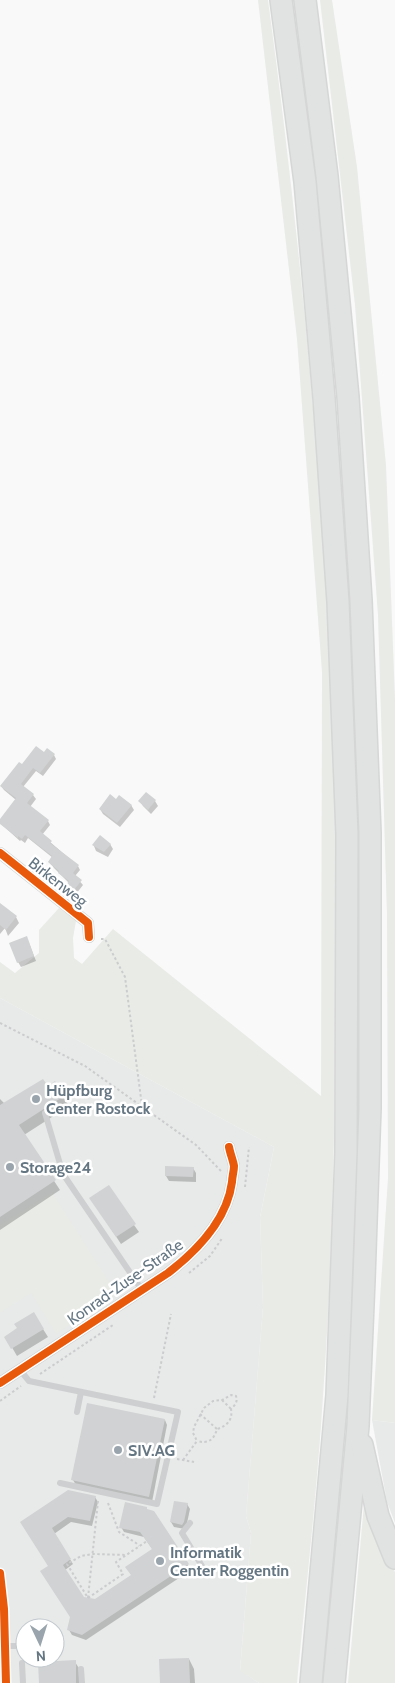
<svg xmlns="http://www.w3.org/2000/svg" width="395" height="1683" viewBox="0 0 395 1683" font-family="Cabin,sans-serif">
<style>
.built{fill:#e8e9e9;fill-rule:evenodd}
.green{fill:#e8ebe6}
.shadow{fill:#0003}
.building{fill:#d0d2d3}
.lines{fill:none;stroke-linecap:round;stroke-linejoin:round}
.highway-casing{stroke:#d5d6d6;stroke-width:24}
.path{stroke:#cbcccd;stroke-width:2;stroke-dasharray:2.5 2.5;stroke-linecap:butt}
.lane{stroke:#cecfd0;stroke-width:6}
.street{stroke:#cecfd0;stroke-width:12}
.highway{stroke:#e1e2e2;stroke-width:21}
.cycleway-casing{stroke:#fff;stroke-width:11}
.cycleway{stroke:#e8590c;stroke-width:8}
.poi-dot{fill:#99a4ac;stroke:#fff;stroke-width:2}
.labels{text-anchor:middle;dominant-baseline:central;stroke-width:5;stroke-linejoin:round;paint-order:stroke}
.street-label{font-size:16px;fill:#657683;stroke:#fff}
.poi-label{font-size:16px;font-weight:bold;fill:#657683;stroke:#fff;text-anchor:start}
</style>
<rect width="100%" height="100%" fill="#f9f9f9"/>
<!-- built -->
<g class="built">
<path d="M0,998l274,149 -14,70 3,90 -17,209 5,17 -11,137 19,13h-259zM25,1628h30v30h-30z"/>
<polygon points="372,1420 395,1423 395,1523 387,1502"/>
</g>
<!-- green -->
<g class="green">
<path d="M258,0h10c36,266 60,534 67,802 2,71 1,142 0,212 0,128 -3,255 -12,382 -6,96 -17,191 -26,287h-38l-19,-12 11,-138 -5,-17 17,-209 -3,-90 14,-70 -274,-149v-36l15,11 24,-20v-23l20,-22 17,13 -3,17 1,20 8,6 31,-35 208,167 1,-424 -25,-333z"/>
<polygon points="320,0 332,0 357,167 386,465 395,699 395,1423 372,1420 388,1178 387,915 378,615 355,305"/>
<polygon points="52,1192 117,1294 56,1334 31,1293 0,1313 0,1225"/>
<polygon points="365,1493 384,1549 395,1572 395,1683 348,1683"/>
</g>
<!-- shadow -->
<g class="shadow">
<polygon points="44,753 54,755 56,759 43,776 36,771 23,787 33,795 36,799 30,807 48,821 50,825 42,835 78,866 80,870 75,876 83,885 76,894 70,889 68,885 69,883 52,866 49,862 53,858 28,838 25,843 21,840 20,841 0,823 0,821 16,800 4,790 1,786 22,766"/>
<polygon points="146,793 155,801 158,806 151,814 143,806 140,801"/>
<polygon points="116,800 131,805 134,810 120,827 103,814 100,809"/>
<polygon points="110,844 113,849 108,857 96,851 94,846"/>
<polygon points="0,905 16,917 19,923 8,936 5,928 0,934"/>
<polygon points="29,943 36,961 21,967 18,962"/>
<polygon points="54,1082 69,1106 24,1135 60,1190 0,1230 0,1099 5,1104 47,1088"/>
<polygon points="193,1168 196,1173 196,1182 169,1181 166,1176"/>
<polygon points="96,1206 134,1225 139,1232 121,1244"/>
<polygon points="33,1313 48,1337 17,1356 6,1337 18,1329"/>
<polygon points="165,1420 167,1425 152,1502 76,1485 73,1480"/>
<polygon points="95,1497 98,1502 92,1526 71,1522 54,1534 73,1564 65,1570 83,1598 95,1601 132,1576 153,1550 144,1537 124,1532 121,1527 148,1511 154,1512 191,1570 86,1640 72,1635 69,1630 72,1618 50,1567 24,1527"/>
<polygon points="187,1504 190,1509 186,1528 185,1529 174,1527 171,1522"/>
<polygon points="189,1659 194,1669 195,1683 161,1683"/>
<polygon points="75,1662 82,1673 82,1683 40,1683"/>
</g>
<!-- building -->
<g class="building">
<polygon points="36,746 44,752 47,748 55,754 40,773 33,768 21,784 34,794 27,803 49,820 40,831 52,841 50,843 79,865 73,873 82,880 74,890 66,885 69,881 58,873 59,871 48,862 52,856 25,835 22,839 18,836 18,838 0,824 0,819 16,798 0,786 19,762 22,764"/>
<polygon points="146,792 156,800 148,810 138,801"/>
<polygon points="110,794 116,799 119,795 132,805 117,823 99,809"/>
<polygon points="100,835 111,844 104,852 92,845"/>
<polygon points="0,903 17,916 6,930 0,925"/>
<polygon points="27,936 34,956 17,963 9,943"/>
<polygon points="43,1079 48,1086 55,1081 64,1096 19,1125 56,1180 0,1217 0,1105"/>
<polygon points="165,1166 194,1167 193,1177 165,1176"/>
<polygon points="109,1185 136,1224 116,1237 89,1198"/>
<polygon points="34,1312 44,1329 11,1349 4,1337 17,1328 14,1324"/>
<polygon points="87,1403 165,1419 149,1497 71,1480"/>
<polygon points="68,1490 96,1496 90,1521 68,1517 52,1528 71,1559 63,1565 84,1597 95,1599 131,1575 125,1567 152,1549 140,1532 119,1528 125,1502 147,1507 147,1509 154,1511 189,1564 82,1635 67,1630 70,1617 40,1571 48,1566 20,1522"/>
<polygon points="174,1501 188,1503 184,1522 182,1525 170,1522"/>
<polygon points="189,1658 190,1683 160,1683 159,1659"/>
<polygon points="76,1660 76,1683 39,1683 38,1662"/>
</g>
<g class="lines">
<!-- highway casing -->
<g class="highway-casing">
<g id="highway">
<polyline points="281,0 305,182 324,398 338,602 347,835 346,1152 337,1395 311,1683"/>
<polyline points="305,0 327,176 348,397 361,600 370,833 370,1108 364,1280 358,1426 334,1683"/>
<polyline points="362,1445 378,1516 395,1558"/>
</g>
</g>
<!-- path -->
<g class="path">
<polyline points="101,939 105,939 125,977 142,1106"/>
<polyline points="0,1023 85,1066 196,1145 221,1171"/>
<polyline points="245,1187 249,1147"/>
<polyline points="189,1273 210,1256 223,1237"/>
<polyline points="40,1374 113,1325"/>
<polyline points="154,1398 171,1314"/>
<polyline points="222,1400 231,1409"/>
<polyline points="0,1401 21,1386"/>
<polyline points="200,1414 217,1429"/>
<polyline points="177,1459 194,1462"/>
<path d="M183,1460l14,-19 -4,-8 1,-6 10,-19 9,-7 9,-1 9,-5 5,1c2,6 -1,9 -5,13 2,11 -4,17 -14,20 -3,11 -9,15 -20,12"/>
<polyline points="98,1501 88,1598 67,1564 81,1556 93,1554 127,1555"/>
<polyline points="108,1503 119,1532 136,1543 139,1546"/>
<polyline points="88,1598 123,1574 116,1562 147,1541"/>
</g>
<!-- lane -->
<g class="lane">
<polyline points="45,1113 63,1174 142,1290"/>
<polyline points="20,1370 29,1381 178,1412 157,1504 60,1483"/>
<polyline points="77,1412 81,1392"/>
<polyline points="190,1523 182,1533 202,1566"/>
<polyline points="0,1646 25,1646"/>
<polyline points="22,1663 23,1683"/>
<polyline points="81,1669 82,1683"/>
</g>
<!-- street -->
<g class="street">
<polyline points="0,853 88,923 89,937"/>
<path d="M0,1383l168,-110c30,-23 59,-53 64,-91 0,-5 2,-11 2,-16 -1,-6 -4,-13 -5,-19"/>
</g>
<!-- highway -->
<use href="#highway" class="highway"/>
<!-- cycleway casing -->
<g class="cycleway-casing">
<g id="cycleway">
<polyline points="0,853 88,923 89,937"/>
<path d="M0,1383l168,-110c30,-23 59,-53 64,-91 0,-5 2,-11 2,-16 -1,-6 -4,-13 -5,-19"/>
<polyline points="0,1573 4,1609 6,1683"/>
</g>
</g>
<!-- cycleway -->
<use href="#cycleway" class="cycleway"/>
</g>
<!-- markers -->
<g class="poi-dot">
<circle cx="36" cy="1099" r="5"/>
<circle cx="10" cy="1167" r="5"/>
<circle cx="118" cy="1450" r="5"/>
<circle cx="160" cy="1561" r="5"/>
</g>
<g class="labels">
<!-- street labels -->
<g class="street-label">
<text transform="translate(58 882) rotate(38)">Birkenweg</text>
<text transform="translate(125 1282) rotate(-35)">Konrad-Zuse-Straße</text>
</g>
<!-- poi labels -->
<g class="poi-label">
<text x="46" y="1090">Hüpfburg<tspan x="46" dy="18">Center Rostock</tspan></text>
<text x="20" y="1167">Storage24</text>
<text x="128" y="1450">SIV.AG</text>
<text x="170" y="1552">Informatik<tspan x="170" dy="18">Center Roggentin</tspan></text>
</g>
</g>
<!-- north arrow -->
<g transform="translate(40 1643) rotate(176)"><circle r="24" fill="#ffffff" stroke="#c1c8cd"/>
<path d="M0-4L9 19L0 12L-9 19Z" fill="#99a4ac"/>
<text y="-8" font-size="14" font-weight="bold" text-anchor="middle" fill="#657683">N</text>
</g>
</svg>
